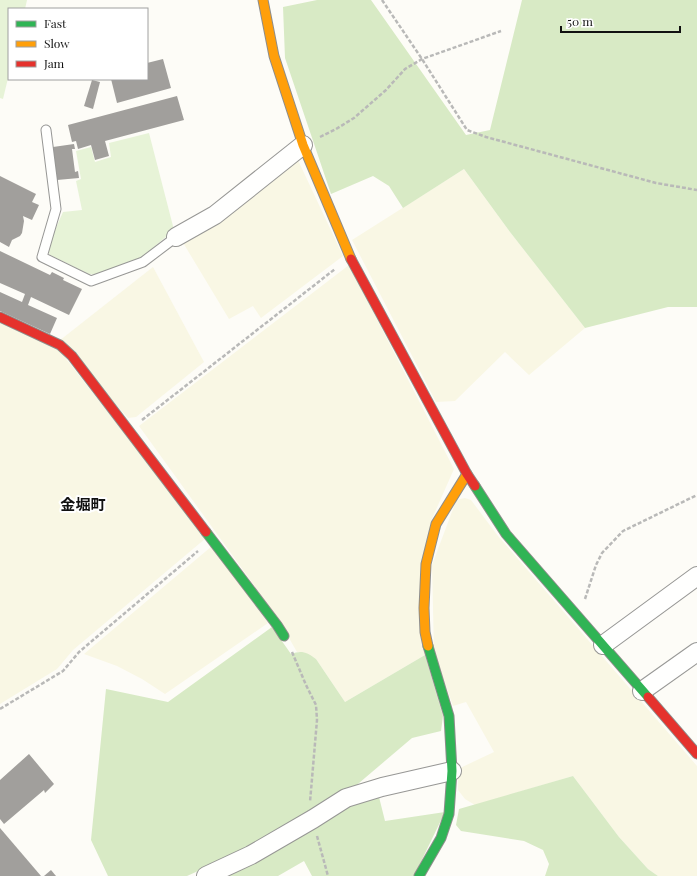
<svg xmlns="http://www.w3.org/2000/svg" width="697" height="876" viewBox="0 0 697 876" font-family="'Playfair Display','Noto Sans JP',serif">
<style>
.farmland{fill:#f9f7e4}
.green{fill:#e7f3d7}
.forest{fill:#d8eac5}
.building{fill:#a19f9c}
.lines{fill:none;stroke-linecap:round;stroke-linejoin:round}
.lane-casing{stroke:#979795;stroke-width:11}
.street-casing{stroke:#979795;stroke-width:20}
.fast-casing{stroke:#8e8d8b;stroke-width:11}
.slow-casing{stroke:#8e8d8b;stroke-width:11}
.jam-casing{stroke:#8e8d8b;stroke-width:11}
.path{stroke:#b9b9b8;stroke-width:2.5;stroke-dasharray:4 2;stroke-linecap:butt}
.lane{stroke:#fffffe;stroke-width:9}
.street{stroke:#fffffe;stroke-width:18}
.fast{stroke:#30b455;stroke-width:9}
.slow{stroke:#ff9f0a;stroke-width:9}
.jam{stroke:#e5322d;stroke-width:9}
.labels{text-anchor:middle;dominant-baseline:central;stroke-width:4;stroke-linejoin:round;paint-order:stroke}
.neighbourhood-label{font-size:15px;font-weight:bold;fill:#111;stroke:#fff}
</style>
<rect width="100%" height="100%" fill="#fdfcf7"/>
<!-- farmland -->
<g class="farmland">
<polygon points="297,158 343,256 261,318 253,306 229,319 182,241"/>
<polygon points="464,169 510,232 585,328 529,375 505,352 455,401 436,402 352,240"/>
<polygon points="349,265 454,469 431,521 425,655 345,702 316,659 301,652 297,652 277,617 139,426"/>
<polygon points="153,267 204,362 136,417 128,418 59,341"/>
<polygon points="0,322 60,351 206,538 73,650 57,669 0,704"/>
<polygon points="465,498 471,500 498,536 697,766 697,876 658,876 648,869 619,837 573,776 475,805 465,799 458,790 458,769 494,752 466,702 453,706 434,652 432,565 456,501 460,499"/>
<polygon points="212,546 268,623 165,694 142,679 117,666 84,654"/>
</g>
<!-- green -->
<g class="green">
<polygon points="0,0 27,0 25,9 9,9 9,74 3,99 0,98"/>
<polygon points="149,133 174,230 142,257 99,275 89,274 50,255 47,248 63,212 82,210 76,181 81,179 76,151 91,147 95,162 111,157 109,143"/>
</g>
<!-- forest -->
<g class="forest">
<polygon points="317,0 371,0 466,135 490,130 522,0 697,0 697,307 668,307 585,328 510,232 464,169 403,208 389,186 373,176 331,194 285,58 283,7"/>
<path d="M272,627l19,27c10,-4 16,-2 25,5l29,43 80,-47 18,61 -2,15 -29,7 -60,51 -103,59 -62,28h-79l-17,-36 15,-151 62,13z"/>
<polygon points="573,776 619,837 648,869 658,876 545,876 549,864 543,850 524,841 461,831 456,825 459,809"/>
<polygon points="378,793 385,821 445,812 414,876 312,876 304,861 278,876 226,876 347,803"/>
</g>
<!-- building -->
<g class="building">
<polygon points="163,59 171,88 117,103 111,79 147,79 147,63"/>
<polygon points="92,80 100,82 93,109 84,106"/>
<polygon points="177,96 184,120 105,141 109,156 95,160 91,145 78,149 76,141 72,142 68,125"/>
<polygon points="74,144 75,149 72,149 75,172 78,171 79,178 57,180 53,147"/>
<polygon points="0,176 36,194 32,202 39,205 32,220 23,216 24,221 22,233 20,236 12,240 9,247 0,242"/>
<polygon points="0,251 50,275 52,272 64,278 63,280 82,289 69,315 31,297 28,305 57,318 50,334 0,311 0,292 22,302 25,294 0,283"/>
<polygon points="29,754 54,784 45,793 44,790 4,824 0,819 0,780"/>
<polygon points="0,828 41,876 0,876"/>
<polygon points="51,870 56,876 44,876"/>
</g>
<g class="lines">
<!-- lane casing -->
<g class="lane-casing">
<polyline id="lane" points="46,130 56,209 42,257 91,281 143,262 176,237"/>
</g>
<!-- street casing -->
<g class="street-casing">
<g id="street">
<polyline points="176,237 215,215 303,145"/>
<polyline points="603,645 697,576"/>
<polyline points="642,691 697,652"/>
<polyline points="206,876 251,855 313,819 346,798 382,787 452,771"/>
</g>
</g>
<!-- fast casing -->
<g class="fast-casing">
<g id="fast">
<polyline points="475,486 506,534 648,697"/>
<polyline points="206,532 277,625 284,636"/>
<polyline points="419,876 441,838 449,814 452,771 449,716 428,646"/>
</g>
</g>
<!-- slow casing -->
<g class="slow-casing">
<g id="slow">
<polyline points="263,0 274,56 303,145 351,259"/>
<polyline points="428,646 425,632 424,608 426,564 436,524 467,474"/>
</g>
</g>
<!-- jam casing -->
<g class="jam-casing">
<g id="jam">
<polyline points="351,259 467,474 475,486"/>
<polyline points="0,317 60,345 72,356 206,532"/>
<polyline points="648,697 697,754"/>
</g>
</g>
<!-- path -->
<g class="path">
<polyline points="382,0 422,59 467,130 486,137 656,183 697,190"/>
<polyline points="320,137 336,129 354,118 386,90 405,69 422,59 501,31"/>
<polyline points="142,420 335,269"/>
<polyline points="585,599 596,565 602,553 623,531 697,495"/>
<polyline points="292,652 306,685 316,705 317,720 310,802"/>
<polyline points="0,709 63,671 79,652 198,551"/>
<polyline points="317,836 328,876"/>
</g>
<!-- lane -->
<use href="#lane" class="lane"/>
<!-- street -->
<use href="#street" class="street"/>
<!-- fast -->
<use href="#fast" class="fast"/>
<!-- slow -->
<use href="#slow" class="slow"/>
<!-- jam -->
<use href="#jam" class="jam"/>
</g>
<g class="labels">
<!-- neighbourhood labels -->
<g class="neighbourhood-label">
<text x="83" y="504">金堀町</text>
</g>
</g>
<!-- legend -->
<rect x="8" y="8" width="140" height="72" fill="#ffffff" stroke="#a0a0a0"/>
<rect x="16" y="21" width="20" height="6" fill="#30b455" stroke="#a0a0a0"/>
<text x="44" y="28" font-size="12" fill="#111111">Fast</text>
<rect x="16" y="41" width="20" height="6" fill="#ff9f0a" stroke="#a0a0a0"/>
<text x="44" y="48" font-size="12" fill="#111111">Slow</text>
<rect x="16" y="61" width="20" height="6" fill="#e5322d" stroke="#a0a0a0"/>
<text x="44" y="68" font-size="12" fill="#111111">Jam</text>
<!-- scale -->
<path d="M561 26v6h119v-6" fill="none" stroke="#111111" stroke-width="2"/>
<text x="567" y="26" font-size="12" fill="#111111" stroke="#ffffff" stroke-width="3" paint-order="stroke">50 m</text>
</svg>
